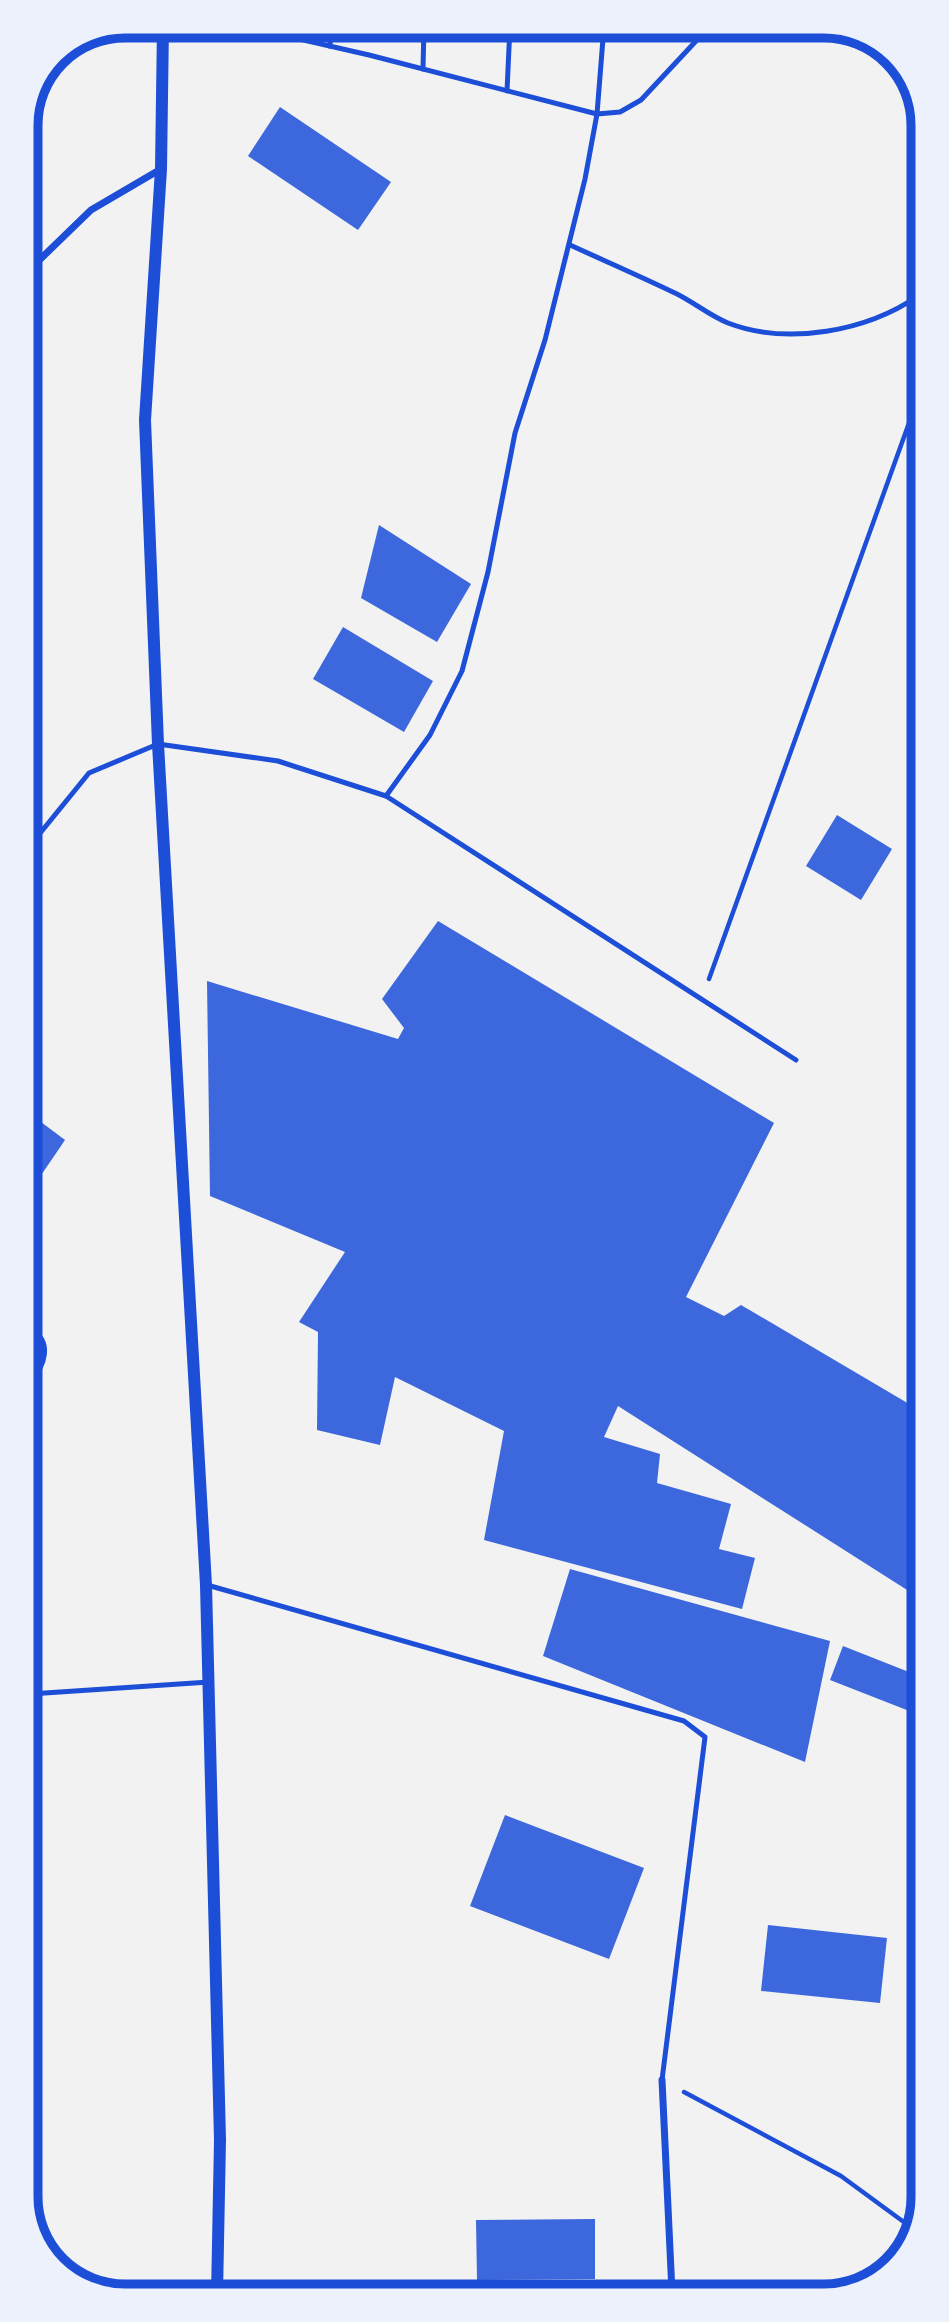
<svg xmlns="http://www.w3.org/2000/svg" width="949" height="2322" viewBox="0 0 949 2322" font-family="Helvetica,sans-serif">
<style>
.building{fill:#3d67dc}
.lines{fill:none;stroke-linecap:round;stroke-linejoin:round}
.path{stroke:#1d4ed8;stroke-width:4.5}
.service{stroke:#1d4ed8;stroke-width:5}
.minor{stroke:#1d4ed8;stroke-width:7}
.tertiary{stroke:#1d4ed8;stroke-width:12}
.rim{fill:none;stroke:#1d4ed8;stroke-width:9}
</style>
<rect width="100%" height="100%" fill="#f2f2f2"/>
<!-- building -->
<g class="building">
<polygon points="280,107 391,182 358,230 248,156"/>
<polygon points="379,525 471,584 437,642 361,598"/>
<polygon points="343,627 433,681 404,732 313,679"/>
<polygon points="837,815 892,849 861,900 806,866"/>
<polygon points="438,921 774,1123 686,1297 724,1316 741,1305 921,1411 921,1575 915,1595 618,1406 604,1437 660,1454 657,1483 731,1504 719,1549 755,1558 742,1609 484,1540 504,1431 395,1377 380,1445 317,1430 318,1332 299,1322 345,1252 210,1196 207,981 398,1039 404,1028 382,999"/>
<polygon points="29,1113 65,1140 29,1193"/>
<polygon points="570,1569 830,1641 805,1762 543,1656"/>
<polygon points="843,1646 914,1674 921,1655 922,1716 830,1680"/>
<polygon points="505,1815 644,1868 609,1959 470,1906"/>
<polygon points="768,1925 887,1938 880,2003 761,1991"/>
<polygon points="595,2219 595,2279 477,2280 476,2220"/>
</g>
<g class="lines">
<!-- path -->
<g class="path">
<polyline points="709,979 918,398"/>
<polyline points="684,2092 841,2176 912,2228"/>
</g>
<!-- service -->
<g class="service">
<polyline points="242,26 369,55 597,114 620,112 641,100 710,26"/>
<polyline points="330,46 331,26"/>
<polyline points="423,69 424,26"/>
<polyline points="507,91 510,26"/>
<path d="M570,245c35,16 72,32 107,49 18,9 33,22 51,29 60,23 139,8 190,-27"/>
<polyline points="386,796 430,735 462,671 488,572 515,433 545,340 585,179 597,114 604,26"/>
<polyline points="28,848 89,773 158,744 278,761 386,796 796,1060"/>
<path d="M29,1327c25,15 16,39 0,57"/>
<polyline points="207,1585 684,1721 705,1737 662,2080"/>
<polyline points="30,1694 209,1682"/>
</g>
<!-- minor -->
<g class="minor">
<polyline points="27,272 91,210 161,169"/>
<polyline points="662,2080 672,2292"/>
</g>
<!-- tertiary -->
<polyline class="tertiary" points="163,26 161,169 145,420 158,744 206,1585 220,2140 217,2295"/>
</g>
<!-- crop -->
<path d="M0 0H949V2322H0ZM125 38H824A87 87 0 0 1 911 125V2197A87 87 0 0 1 824 2284H125A87 87 0 0 1 38 2197V125A87 87 0 0 1 125 38Z" fill="#edf1fc" fill-rule="evenodd"/>
<path class="rim" d="M125 38H824A87 87 0 0 1 911 125V2197A87 87 0 0 1 824 2284H125A87 87 0 0 1 38 2197V125A87 87 0 0 1 125 38Z"/>
</svg>
